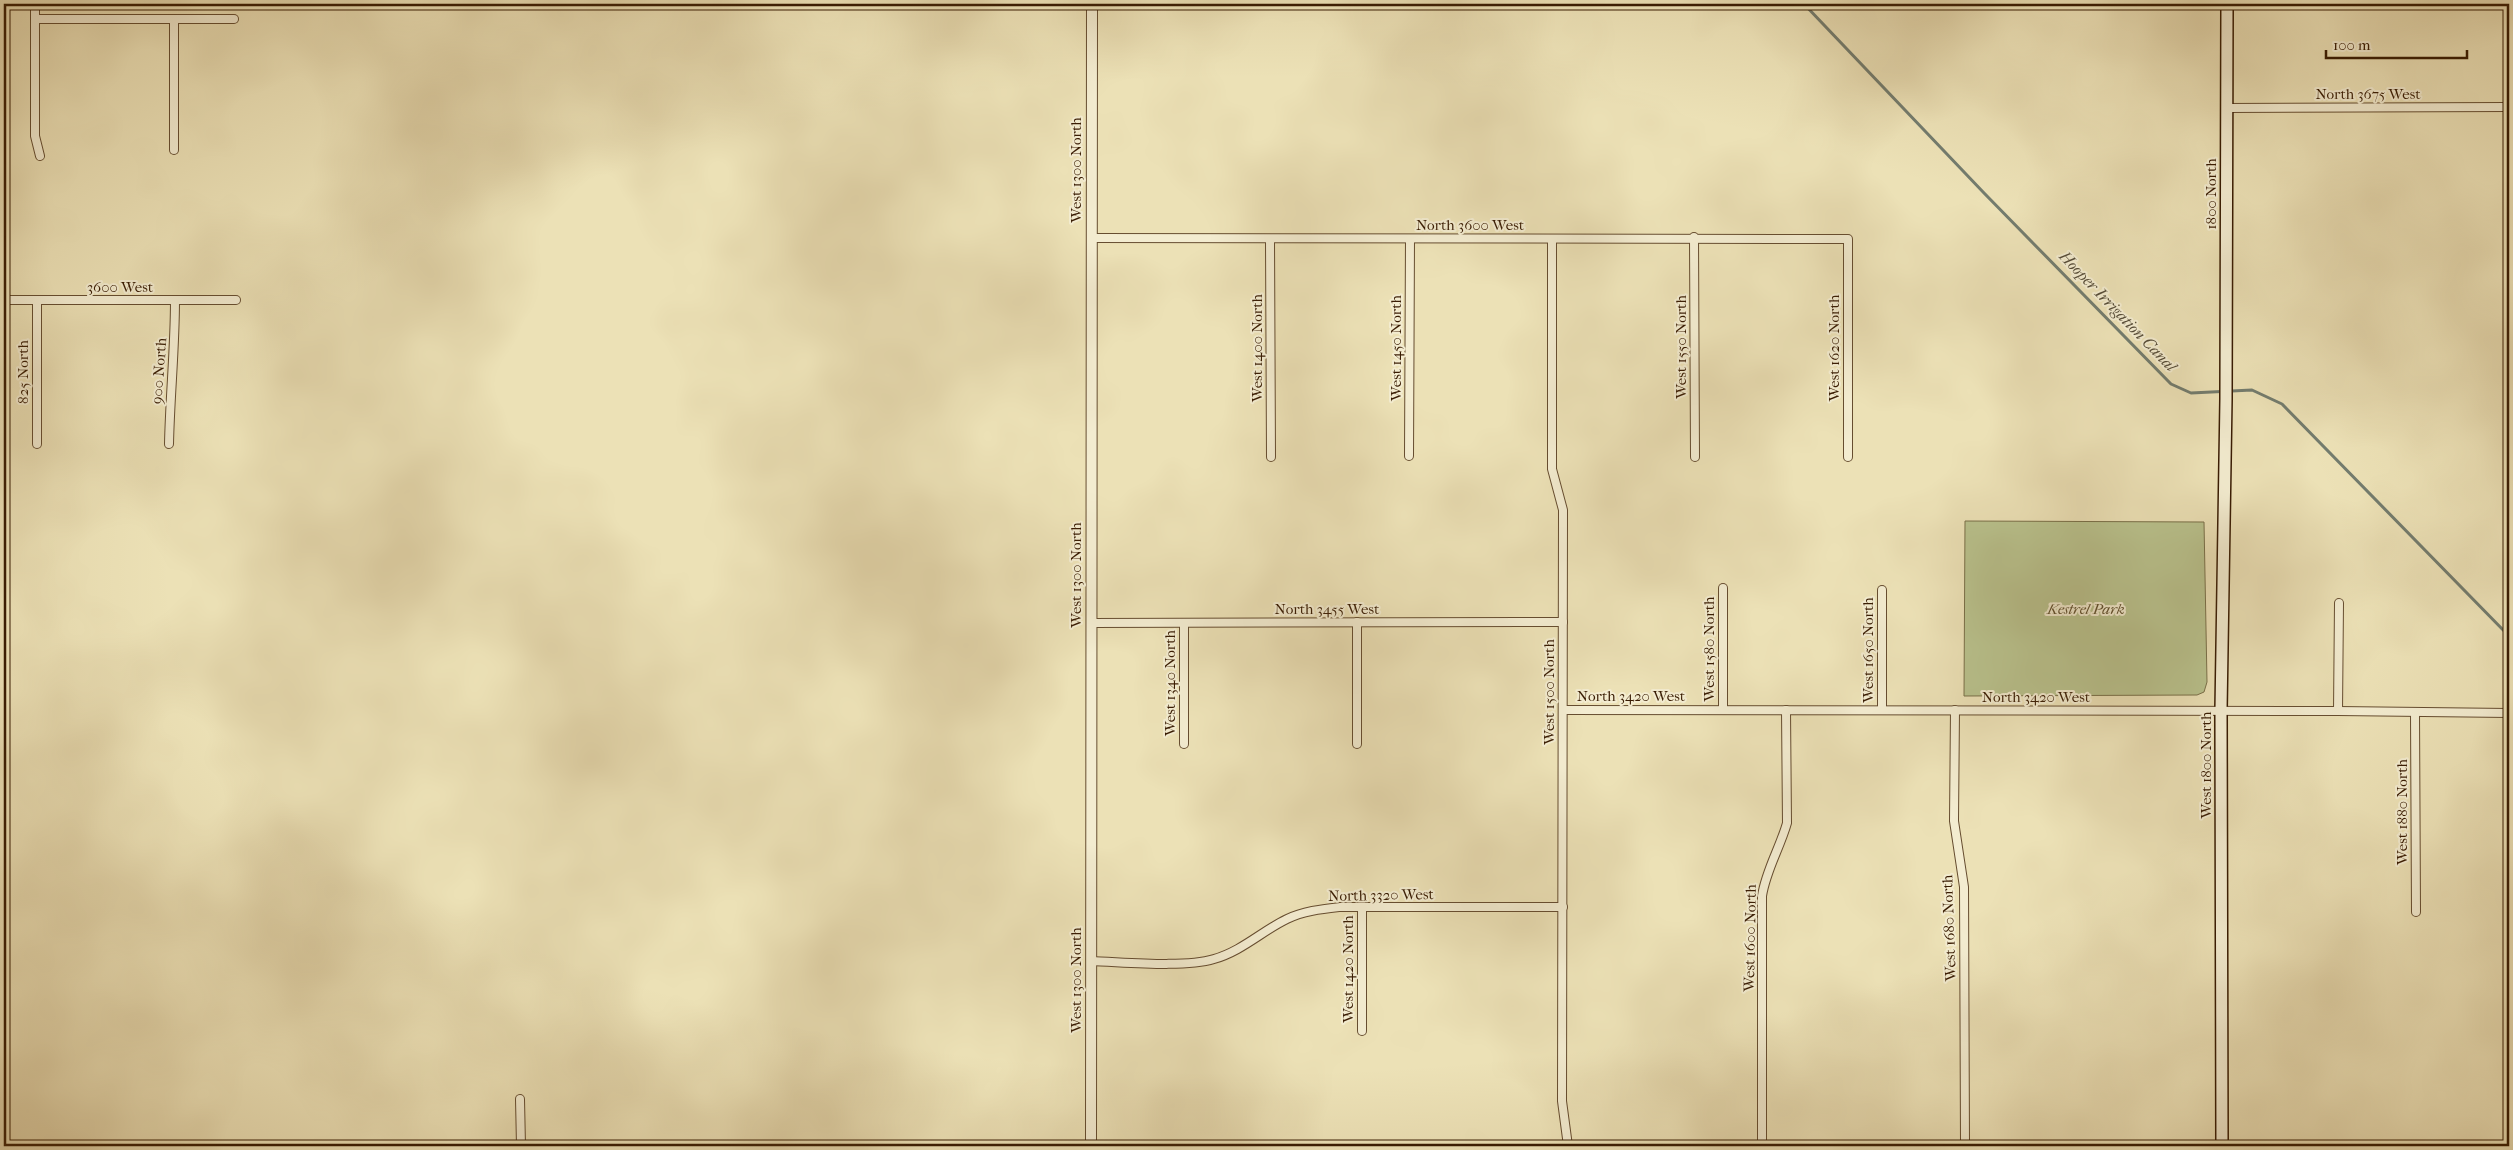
<svg xmlns="http://www.w3.org/2000/svg" width="2513" height="1150" viewBox="0 0 2513 1150" font-family="'IM FELL French Canon',serif">
<style>
.green{fill:#b9c28d;stroke:#796f48}
.lines{fill:none;stroke-linecap:round;stroke-linejoin:round}
.stream{stroke:#737c6e;stroke-width:3}
.minor-casing{stroke:#664d30;stroke-width:10}
.tertiary-casing{stroke:#664d30;stroke-width:12}
.secondary-casing{stroke:#391c03;stroke-width:14}
.minor{stroke:#f3ecd0;stroke-width:8}
.tertiary{stroke:#f3ecd0;stroke-width:10}
.secondary{stroke:#f3ecd0;stroke-width:11}
.labels{text-anchor:middle;dominant-baseline:central;stroke-width:4;stroke-linejoin:round;paint-order:stroke}
.street-label{font-size:15px;fill:#391c03;stroke:#f3ecd0}
.park-label{font-size:15px;font-style:italic;fill:#5f4e2c;stroke:#f3ecd0}
.water-label{font-size:16px;font-style:italic;fill:#564c38;stroke:#f3ecd0}
</style>
<rect width="100%" height="100%" fill="#ece1b6"/>
<filter id="stains"><feTurbulence type="fractalNoise" baseFrequency=".004" numOctaves="4"/><feColorMatrix values="0 0 0 0 .2 0 0 0 0 .09 0 0 0 0 .02 0 0 0 .5 -.17"/></filter>
<radialGradient id="worn" r=".72"><stop offset=".6" stop-color="#630" stop-opacity="0"/><stop offset="1" stop-color="#630" stop-opacity=".3"/></radialGradient>
<!-- green -->
<polygon class="green" points="1965,521 2204,522 2207,682 2204,692 2197,695 1964,696"/>
<g class="lines">
<!-- stream -->
<polyline class="stream" points="1804,4 1984,193 2171,384 2191,393 2252,390 2282,404 2509,636"/>
<!-- minor casing -->
<g class="minor-casing">
<g id="minor">
<polyline points="35,4 35,136 40,156"/>
<polyline points="35,19 234,19"/>
<polyline points="174,19 174,150"/>
<polyline points="2226,108 2509,107"/>
<polyline points="1694,237 1695,457"/>
<polyline points="1091,238 1848,239 1848,457"/>
<polyline points="1552,239 1552,469 1563,510 1562,1101 1568,1146"/>
<polyline points="1270,240 1271,457"/>
<polyline points="4,300 236,300"/>
<polyline points="37,444 37,300"/>
<path d="M169,444c1,-48 6,-96 6,-144"/>
<polyline points="1409,456 1410,239"/>
<polyline points="1882,590 1882,710"/>
<polyline points="1357,622 1357,744"/>
<polyline points="1091,623 1563,622"/>
<polyline points="1184,623 1184,744"/>
<polyline points="1563,710 2338,711 2509,713"/>
<polyline points="1723,710 1723,588"/>
<polyline points="1955,710 1954,821 1964,887 1965,1146"/>
<polyline points="2338,711 2339,603"/>
<polyline points="2415,713 2416,912"/>
<polyline points="1362,907 1362,1031"/>
<path d="M1091,961c34,1 93,7 123,-2 28,-8 48,-28 73,-40 16,-8 35,-10 53,-12h223"/>
<polyline points="520,1099 521,1146"/>
<path d="M1762,1146v-250c4,-26 18,-48 25,-73l-1,-113"/>
</g>
</g>
<!-- tertiary casing -->
<g class="tertiary-casing">
<polyline id="tertiary" points="1091,1146 1092,4"/>
</g>
<!-- secondary casing -->
<g class="secondary-casing">
<polyline id="secondary" points="2222,1146 2221,710 2226,399 2227,4"/>
</g>
<!-- minor -->
<use href="#minor" class="minor"/>
<!-- tertiary -->
<use href="#tertiary" class="tertiary"/>
<!-- secondary -->
<use href="#secondary" class="secondary"/>
</g>
<g class="labels">
<!-- street labels -->
<g class="street-label">
<text x="2368" y="94">North 3675 West</text>
<text transform="translate(1076 170) rotate(-90)">West 1300 North</text>
<text transform="translate(2211 194) rotate(-90)">1800 North</text>
<text x="1470" y="225">North 3600 West</text>
<text x="120" y="287">3600 West</text>
<text transform="translate(1681 347) rotate(-90)">West 1550 North</text>
<text transform="translate(1257 348) rotate(-90)">West 1400 North</text>
<text transform="translate(1396 348) rotate(-90)">West 1450 North</text>
<text transform="translate(1834 348) rotate(-90)">West 1620 North</text>
<text transform="translate(159 371) rotate(-86)">900 North</text>
<text transform="translate(23 372) rotate(-90)">825 North</text>
<text transform="translate(1076 575) rotate(-90)">West 1300 North</text>
<text x="1327" y="609">North 3455 West</text>
<text transform="translate(1709 649) rotate(-90)">West 1580 North</text>
<text transform="translate(1868 650) rotate(-90)">West 1650 North</text>
<text transform="translate(1170 683) rotate(-90)">West 1340 North</text>
<text transform="translate(1549 692) rotate(-90)">West 1500 North</text>
<text x="1631" y="696">North 3420 West</text>
<text x="2036" y="697">North 3420 West</text>
<text transform="translate(2206 765) rotate(-90)">West 1800 North</text>
<text transform="translate(2402 812) rotate(-90)">West 1880 North</text>
<text transform="translate(1381 895) rotate(-1)">North 3320 West</text>
<text transform="translate(1949 928) rotate(-92)">West 1680 North</text>
<text transform="translate(1750 938) rotate(-89)">West 1600 North</text>
<text transform="translate(1348 969) rotate(-90)">West 1420 North</text>
<text transform="translate(1076 980) rotate(-90)">West 1300 North</text>
</g>
<!-- park labels -->
<g class="park-label">
<text x="2086" y="609">Kestrel Park</text>
</g>
<!-- water labels -->
<g class="water-label">
<text transform="translate(2118 311) rotate(46)">Hooper Irrigation Canal</text>
</g>
</g>
<!-- margin -->
<rect width="2513" height="1150" fill="none" stroke="#ece1b6" stroke-width="20"/>
<rect x="5" y="5" width="2503" height="1140" fill="none" stroke="#391c03" stroke-width="2.5"/>
<rect x="10" y="10" width="2493" height="1130" fill="none" stroke="#391c03"/>
<!-- scale -->
<path d="M2326 50v8h141v-8" fill="none" stroke="#391c03" stroke-width="2.5"/>
<text x="2333" y="50" font-size="15" fill="#391c03" stroke="#f3ecd0" stroke-width="4" paint-order="stroke">100 m</text>
<rect width="100%" height="100%" filter="url(#stains)"/>
<rect width="100%" height="100%" fill="url(#worn)"/>
</svg>
